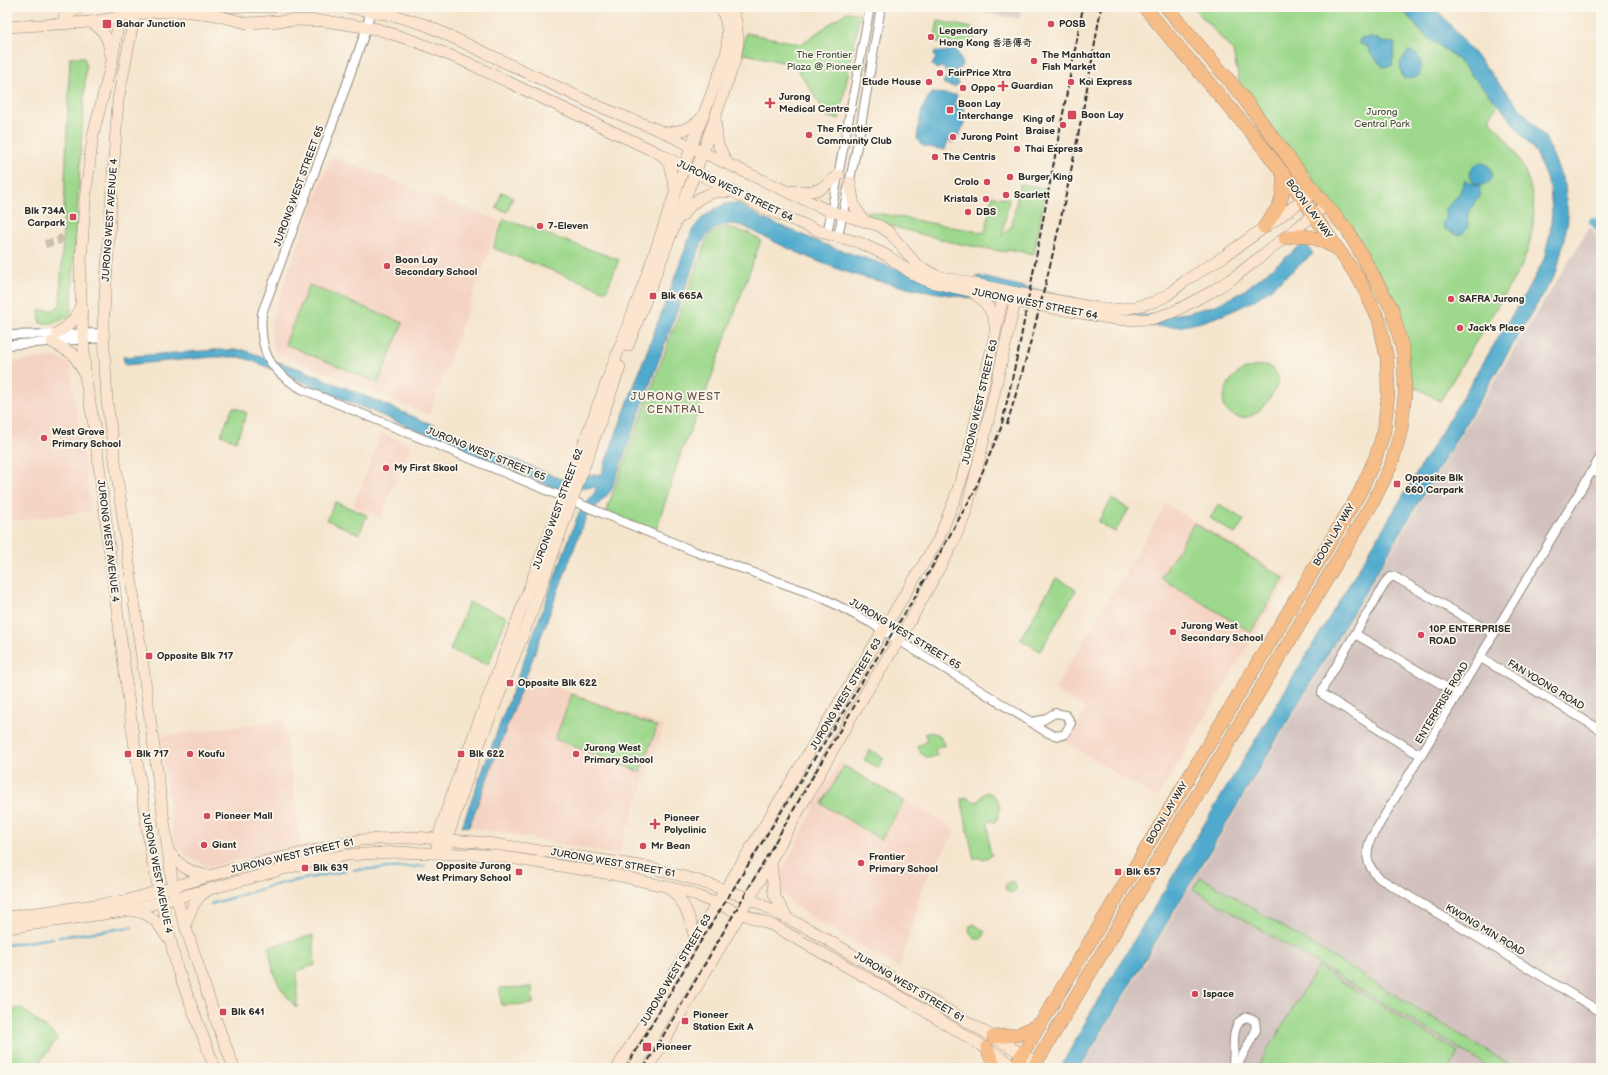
<svg xmlns="http://www.w3.org/2000/svg" width="1608" height="1075" viewBox="0 0 1608 1075" font-family="'Balsamiq Sans','LXGW WenKai TC',sans-serif">
<style>
.built{fill:#f5d3c2}
.industrial{fill:#d1c0bd}
.green{fill:#9dd88c;stroke:#64825c}
.water{fill:#4faacd;stroke:#3d6a7c}
.lines{fill:none;stroke-linecap:round;stroke-linejoin:round}
.stream{stroke:#4faacd;stroke-width:2}
.canal{stroke:#4faacd;stroke-width:8}
.street-tunnel{stroke:#cdc0ad;stroke-width:8;stroke-dasharray:8 4;stroke-linecap:butt}
.street-casing{stroke:#90887c;stroke-width:10}
.secondary-casing{stroke:#90887c;stroke-width:12}
.primary-casing{stroke:#90887c;stroke-width:14}
.street{stroke:#fff;stroke-width:8}
.secondary{stroke:#fce5cf;stroke-width:11}
.primary{stroke:#f7bd88;stroke-width:13}
.rail{stroke:#2b2b2b;stroke-width:2;stroke-dasharray:6 3;stroke-linecap:butt}
.poi-dot{fill:#d1495b;stroke:#fbf7ec;stroke-width:1.5}
.labels{text-anchor:middle;dominant-baseline:central;stroke-width:3.5;stroke-linejoin:round;paint-order:stroke}
.poi-label{font-size:10px;font-weight:bold;fill:#2b2b2b;stroke:#fbf7ec;text-anchor:start}
.park-label{font-size:10px;fill:#485643;stroke:#fbf7ec}
.street-label{font-size:10px;fill:#2b2b2b;stroke:#fbf7ec}
.neighbourhood-label{font-size:11px;letter-spacing:1px;fill:#685248;stroke:#fbf7ec}
</style>
<rect width="100%" height="100%" fill="#fbf7ec"/>
<filter id="ink" filterUnits="userSpaceOnUse"><feTurbulence type="fractalNoise" baseFrequency=".025" numOctaves="2"/><feDisplacementMap in="SourceGraphic" scale="8" xChannelSelector="R" yChannelSelector="G"/><feConvolveMatrix kernelMatrix="1 2 1 2 8 2 1 2 1" color-interpolation-filters="sRGB"/></filter>
<filter id="wash" filterUnits="userSpaceOnUse"><feTurbulence type="fractalNoise" baseFrequency=".012" numOctaves="4" result="noise"/><feDisplacementMap in="SourceGraphic" scale="16" xChannelSelector="R" yChannelSelector="G"/><feGaussianBlur stdDeviation="0.9" result="paint"/><feColorMatrix in="noise" values="0 0 0 0 0 0 0 0 0 0 0 0 0 0 0 0 0 1.4 0 .05"/><feComposite in="paint" operator="in"/></filter>
<g filter="url(#wash)">
<rect width="100%" height="100%" fill="#f5e5cd"/>
<!-- built -->
<g class="built">
<polygon points="331,156 500,221 429,415 276,352 272,343 271,327 274,311"/>
<polygon points="57,357 70,365 91,511 7,522 7,363"/>
<polygon points="382,433 410,444 381,517 353,506"/>
<polygon points="1166,504 1289,578 1157,798 1066,743 1086,709 1054,690"/>
<polygon points="526,676 664,726 618,855 470,827"/>
<polygon points="284,720 301,844 210,867 190,858 174,843 161,736"/>
<polygon points="840,762 956,830 925,880 899,969 794,906 782,893 779,882 783,870 824,788"/>
</g>
<!-- industrial -->
<g class="industrial">
<polygon points="953,7 1022,7 1019,19"/>
<polygon points="1590,227 1601,241 1601,1068 1082,1068 1456,443"/>
</g>
<!-- green -->
<g class="green">
<path d="M1193,7h207l24,28 30,21 44,48 -9,15c42,46 58,88 32,148l-81,134 -31,-18 -1,-30 -56,-123 -36,-48 -75,-91 -8,-40z"/>
<polygon points="847,12 860,14 839,119 828,117 795,65 741,53 746,33 801,44"/>
<polygon points="938,21 977,29 972,48 934,41"/>
<polygon points="70,57 84,57 86,65 71,315 55,323 40,323 39,310 54,310 60,305"/>
<polygon points="1020,184 1046,188 1034,254 1007,249 1006,252 955,243 868,220 866,211 985,233 992,196 1009,199 1002,236 1012,225"/>
<polygon points="502,192 513,197 507,212 496,208"/>
<polygon points="504,219 619,260 606,291 493,248"/>
<polygon points="726,227 748,233 761,240 703,400 680,455 656,531 606,511 707,239 712,233"/>
<polygon points="309,285 403,323 378,383 285,344"/>
<path d="M1267,365c5,4 11,7 11,14 1,6 -4,12 -7,17 -11,19 -31,32 -48,10 1,-29 17,-39 44,-41z"/>
<polygon points="233,407 247,413 236,441 221,435"/>
<polygon points="1112,499 1129,509 1115,532 1098,522"/>
<polygon points="335,502 367,515 359,534 327,520"/>
<polygon points="1219,504 1244,520 1235,534 1210,518"/>
<polygon points="1194,523 1284,578 1251,632 1161,578"/>
<polygon points="1056,578 1076,590 1040,651 1020,639"/>
<polygon points="469,602 507,617 488,665 450,650"/>
<polygon points="572,694 657,727 640,772 555,739"/>
<polygon points="931,732 939,735 944,744 944,746 939,746 935,751 938,755 929,758 921,754 918,745 923,744 927,738 924,734"/>
<polygon points="870,750 884,758 878,768 864,760"/>
<polygon points="844,766 904,801 881,840 822,804"/>
<path d="M988,792c13,6 15,19 7,30l-8,-1c4,12 -1,23 5,34l-9,5 -5,-3 -4,3 -13,-62 3,2 2,-3 9,5 4,-1 4,-7z"/>
<polygon points="1201,877 1515,1068 1491,1068 1193,889"/>
<circle cx="1011" cy="887" r="5.5"/>
<polygon points="974,924 984,931 984,936 981,939 975,939 969,931 970,926"/>
<path d="M313,935l2,30 -18,6v37c-20,-21 -24,-32 -28,-61z"/>
<polygon points="1318,967 1459,1053 1450,1068 1257,1068"/>
<polygon points="532,987 533,1004 501,1005 500,988"/>
<polygon points="21,1008 57,1037 56,1041 35,1068 15,1068 7,1062 7,1019 15,1009"/>
</g>
<!-- water -->
<g class="water">
<polygon points="1400,7 1435,7 1546,139 1565,185 1568,220 1557,271 1080,1068 1060,1068 1095,1005 1535,277 1544,259 1550,233 1552,211 1550,188 1536,153 1498,104 1454,56 1424,35"/>
<polygon points="1372,37 1377,38 1381,42 1394,43 1395,44 1392,66 1383,67 1370,53 1368,47 1359,43 1360,39"/>
<polygon points="951,46 956,49 962,63 961,68 954,72 958,84 955,87 944,84 943,81 948,77 944,68 942,67 936,69 932,65 936,58 934,55 935,51 946,52"/>
<path d="M1408,51c13,2 15,14 11,25l-13,3 -4,-2 -2,-14z"/>
<path d="M932,93l25,2 -3,11 6,-2c10,10 2,31 -7,39l-5,-3 -3,10 -22,-4 -6,-6c2,-17 3,-34 15,-47z"/>
<circle cx="1481" cy="174" r="11"/>
<path d="M1465,180l16,7 -2,4 2,4 -2,3h-2l-10,19c3,10 -1,17 -11,18l-11,-6 -3,-6c5,-4 6,-7 3,-13l14,-16z"/>
<path d="M729,203l10,1 23,14 69,29 55,18 18,6 69,11 5,-6 167,39h22l20,-2 29,-8 26,-13 63,-50 8,12c-18,14 -43,37 -62,48 -19,10 -42,19 -63,23 -32,7 -84,-8 -117,-13 -65,-10 -130,-16 -193,-31 -47,-11 -92,-33 -135,-55 -18,-5 -34,2 -42,19l-90,246 -25,26 -117,310 -7,-1 116,-311 17,-23 1,-5 -39,2 -307,-129 -11,-3h-26l-88,8 -2,-8 91,-7h29l60,20 258,109 40,-5 91,-243c10,-15 19,-22 37,-28z"/>
</g>
<g class="lines">
<!-- stream -->
<g class="stream">
<polyline points="354,870 425,866"/>
<polyline points="211,904 278,884 345,871"/>
<polyline points="59,937 132,927"/>
<polyline points="7,945 53,938"/>
</g>
<!-- canal -->
<polyline class="canal" points="1593,221 1601,231"/>
</g>
</g>
<g filter="url(#ink)">
<g class="lines">
<!-- street-tunnel -->
<polyline class="street-tunnel" points="45,244 58,241 66,234"/>
<!-- street casing -->
<g class="street-casing">
<g id="street">
<path d="M370,11l-3,16 -33,93 -72,193c-3,38 7,58 40,76l394,163 125,45 50,26 160,99c9,6 23,18 34,12l6,-11 -5,-8 -11,-2 -12,7 -12,2"/>
<polyline points="827,234 870,7"/>
<polyline points="838,236 859,137 881,7"/>
<polyline points="7,335 103,333"/>
<polyline points="7,345 103,338"/>
<path d="M1601,456l-230,382c-6,17 -5,27 8,40l222,134"/>
<polyline points="1593,470 1601,476"/>
<polyline points="1355,634 1458,694"/>
<polyline points="1481,658 1601,730"/>
<polyline points="1422,755 1413,751 1322,694 1323,688 1387,580 1391,577 1395,577 1494,634"/>
<path d="M1232,1068c5,-17 -5,-44 15,-51l8,4 1,9 -20,38"/>
</g>
</g>
<!-- secondary casing -->
<g class="secondary-casing">
<g id="secondary">
<polyline points="121,7 112,61 93,135 85,201 80,277 85,375 94,426 132,728 152,860 177,968 215,1068"/>
<polyline points="231,7 273,7"/>
<polyline points="347,7 396,16 426,25 598,106 666,133 691,147 827,210 880,226 890,233 917,265 937,276 1017,293 1107,310 1130,308 1154,302 1166,296 1185,281 1226,255 1310,195"/>
<polyline points="136,8 118,100 103,328 107,401 173,888 218,1026 234,1068"/>
<polyline points="64,17 80,7"/>
<path d="M90,22c15,8 18,16 21,33"/>
<polyline points="7,27 90,22 152,12 181,11 210,14 247,23 298,20 325,21 377,29 417,42 464,61 662,155 766,209 827,234 858,242 888,256 914,275 930,282 1015,301 1120,320 1151,319 1173,312 1211,292 1236,276 1326,205"/>
<polyline points="715,119 718,145 727,163"/>
<path d="M666,133c14,-2 27,-4 36,-16"/>
<polyline points="664,157 669,164 675,189"/>
<polyline points="850,182 854,205 863,220"/>
<path d="M793,191c24,2 28,-1 46,-16"/>
<path d="M681,217c12,-17 28,-28 49,-25"/>
<path d="M974,293c12,9 20,19 21,33"/>
<path d="M57,333c11,-6 20,-14 23,-26"/>
<polyline points="52,342 73,354 84,372"/>
<polyline points="628,346 703,152 735,60 738,41 736,21 731,7"/>
<polyline points="447,845 449,833 476,752 529,620 620,367"/>
<path d="M437,846l3,-15 14,-43 194,-516 43,-125 35,-91c3,-17 3,-34 -6,-49"/>
<path d="M168,850c10,16 23,23 41,26"/>
<polyline points="771,861 774,895 785,914"/>
<path d="M670,889c16,14 20,29 25,50"/>
<path d="M134,911c17,2 24,12 33,26"/>
<polyline points="7,917 125,901 240,867 360,840 415,837 488,843 648,867 696,880 749,898 814,932 1036,1062"/>
<path d="M185,926c5,-14 9,-28 22,-35"/>
<polyline points="7,928 131,910 314,861 347,855 397,852 491,855 611,874 668,887 687,892 774,926 910,1002 1018,1068"/>
<polyline points="617,1068 938,540 954,501 966,465 1004,292"/>
<polyline points="648,1068 752,894 854,712 905,630 951,547 965,515 977,469 1017,293"/>
</g>
</g>
<!-- primary casing -->
<g class="primary-casing">
<g id="primary">
<path d="M1264,227c17,-22 20,-26 19,-54"/>
<path d="M1285,238c22,-6 31,0 51,10"/>
<polyline points="993,1037 1017,1035 1041,1023"/>
<polyline points="987,1048 995,1068"/>
<polyline points="1014,1068 1359,494 1375,459 1384,431 1388,395 1387,359 1379,320 1359,279 1299,194 1254,136 1144,7"/>
<polyline points="1033,1068 1373,502 1392,463 1401,430 1405,394 1404,355 1392,309 1348,231 1309,185 1239,92 1166,7"/>
</g>
</g>
<!-- street -->
<use href="#street" class="street"/>
<!-- secondary -->
<use href="#secondary" class="secondary"/>
<!-- primary -->
<use href="#primary" class="primary"/>
<!-- rail -->
<g class="rail">
<path d="M1007,424c42,-137 71,-276 94,-417"/>
<polyline points="626,1068 699,944 916,595 973,494 1001,428 1019,348 1083,7"/>
<path d="M644,1068c73,-122 141,-246 214,-368"/>
</g>
</g>
</g>
<!-- markers -->
<g class="poi-dot">
<rect x="102" y="19" width="10" height="10" rx="2"/>
<circle cx="1051" cy="24" r="4"/>
<circle cx="931" cy="37" r="4"/>
<circle cx="1034" cy="61" r="4"/>
<circle cx="940" cy="73" r="4"/>
<circle cx="929" cy="82" r="4"/>
<circle cx="1071" cy="82" r="4"/>
<path d="M1001 80h4v4h4v4h-4v4h-4v-4h-4v-4h4z"/>
<circle cx="963" cy="88" r="4"/>
<path d="M768 97h4v4h4v4h-4v4h-4v-4h-4v-4h4z"/>
<rect x="946" y="106" width="8" height="8" rx="2"/>
<rect x="1067" y="110" width="10" height="10" rx="2"/>
<circle cx="1063" cy="125" r="4"/>
<circle cx="809" cy="135" r="4"/>
<circle cx="953" cy="137" r="4"/>
<circle cx="1017" cy="149" r="4"/>
<circle cx="935" cy="157" r="4"/>
<circle cx="1010" cy="177" r="4"/>
<circle cx="987" cy="182" r="4"/>
<circle cx="1006" cy="195" r="4"/>
<circle cx="986" cy="199" r="4"/>
<circle cx="968" cy="212" r="4"/>
<rect x="69" y="213" width="8" height="8" rx="2"/>
<circle cx="540" cy="226" r="4"/>
<circle cx="387" cy="266" r="4"/>
<rect x="649" y="292" width="8" height="8" rx="2"/>
<circle cx="1451" cy="299" r="4"/>
<circle cx="1460" cy="328" r="4"/>
<circle cx="44" cy="438" r="4"/>
<circle cx="386" cy="468" r="4"/>
<rect x="1393" y="480" width="8" height="8" rx="2"/>
<circle cx="1173" cy="632" r="4"/>
<circle cx="1421" cy="635" r="4"/>
<rect x="145" y="652" width="8" height="8" rx="2"/>
<rect x="506" y="679" width="8" height="8" rx="2"/>
<rect x="124" y="750" width="8" height="8" rx="2"/>
<circle cx="190" cy="754" r="4"/>
<rect x="457" y="750" width="8" height="8" rx="2"/>
<circle cx="576" cy="754" r="4"/>
<circle cx="207" cy="816" r="4"/>
<path d="M653 818h4v4h4v4h-4v4h-4v-4h-4v-4h4z"/>
<circle cx="204" cy="845" r="4"/>
<circle cx="643" cy="846" r="4"/>
<circle cx="861" cy="863" r="4"/>
<rect x="301" y="864" width="8" height="8" rx="2"/>
<rect x="515" y="868" width="8" height="8" rx="2"/>
<rect x="1114" y="868" width="8" height="8" rx="2"/>
<circle cx="1195" cy="994" r="4"/>
<rect x="219" y="1008" width="8" height="8" rx="2"/>
<rect x="681" y="1017" width="8" height="8" rx="2"/>
<rect x="642" y="1042" width="10" height="10" rx="2"/>
</g>
<g class="labels">
<!-- poi labels -->
<g class="poi-label">
<text x="116" y="24">Bahar Junction</text>
<text x="1059" y="24">POSB</text>
<text x="939" y="31">Legendary<tspan x="939" dy="12">Hong Kong 香港傳奇</tspan></text>
<text x="1042" y="55">The Manhattan<tspan x="1042" dy="12">Fish Market</tspan></text>
<text x="948" y="73">FairPrice Xtra</text>
<text x="921" y="82" text-anchor="end">Etude House</text>
<text x="1079" y="82">Koi Express</text>
<text x="1011" y="86">Guardian</text>
<text x="971" y="88">Oppo</text>
<text x="779" y="97">Jurong<tspan x="779" dy="12">Medical Centre</tspan></text>
<text x="958" y="104">Boon Lay<tspan x="958" dy="12">Interchange</tspan></text>
<text x="1081" y="115">Boon Lay</text>
<text x="1055" y="119" text-anchor="end">King of<tspan x="1055" dy="12">Braise</tspan></text>
<text x="817" y="129">The Frontier<tspan x="817" dy="12">Community Club</tspan></text>
<text x="961" y="137">Jurong Point</text>
<text x="1025" y="149">Thai Express</text>
<text x="943" y="157">The Centris</text>
<text x="1018" y="177">Burger King</text>
<text x="979" y="182" text-anchor="end">Crolo</text>
<text x="1014" y="195">Scarlett</text>
<text x="978" y="199" text-anchor="end">Kristals</text>
<text x="65" y="211" text-anchor="end">Blk 734A<tspan x="65" dy="12">Carpark</tspan></text>
<text x="976" y="212">DBS</text>
<text x="548" y="226">7-Eleven</text>
<text x="395" y="260">Boon Lay<tspan x="395" dy="12">Secondary School</tspan></text>
<text x="661" y="296">Blk 665A</text>
<text x="1459" y="299">SAFRA Jurong</text>
<text x="1468" y="328">Jack's Place</text>
<text x="52" y="432">West Grove<tspan x="52" dy="12">Primary School</tspan></text>
<text x="394" y="468">My First Skool</text>
<text x="1405" y="478">Opposite Blk<tspan x="1405" dy="12">660 Carpark</tspan></text>
<text x="1181" y="626">Jurong West<tspan x="1181" dy="12">Secondary School</tspan></text>
<text x="1429" y="629">10P ENTERPRISE<tspan x="1429" dy="12">ROAD</tspan></text>
<text x="157" y="656">Opposite Blk 717</text>
<text x="518" y="683">Opposite Blk 622</text>
<text x="584" y="748">Jurong West<tspan x="584" dy="12">Primary School</tspan></text>
<text x="136" y="754">Blk 717</text>
<text x="198" y="754">Koufu</text>
<text x="469" y="754">Blk 622</text>
<text x="215" y="816">Pioneer Mall</text>
<text x="664" y="818">Pioneer<tspan x="664" dy="12">Polyclinic</tspan></text>
<text x="212" y="845">Giant</text>
<text x="651" y="846">Mr Bean</text>
<text x="869" y="857">Frontier<tspan x="869" dy="12">Primary School</tspan></text>
<text x="511" y="866" text-anchor="end">Opposite Jurong<tspan x="511" dy="12">West Primary School</tspan></text>
<text x="313" y="868">Blk 639</text>
<text x="1126" y="872">Blk 657</text>
<text x="1203" y="994">Ispace</text>
<text x="231" y="1012">Blk 641</text>
<text x="693" y="1015">Pioneer<tspan x="693" dy="12">Station Exit A</tspan></text>
<text x="656" y="1047">Pioneer</text>
</g>
<!-- park labels -->
<g class="park-label">
<text x="824" y="55">The Frontier<tspan x="824" dy="12">Plaza @ Pioneer</tspan></text>
<text x="1382" y="112">Jurong<tspan x="1382" dy="12">Central Park</tspan></text>
</g>
<!-- street labels -->
<g class="street-label">
<text transform="translate(299 186) rotate(-70)">JURONG WEST STREET 65</text>
<text transform="translate(735 191) rotate(26)">JURONG WEST STREET 64</text>
<text transform="translate(1309 209) rotate(54)">BOON LAY WAY</text>
<text transform="translate(110 220) rotate(-86)">JURONG WEST AVENUE 4</text>
<text transform="translate(1035 304) rotate(11)">JURONG WEST STREET 64</text>
<text transform="translate(980 402) rotate(-77)">JURONG WEST STREET 63</text>
<text transform="translate(486 454) rotate(22)">JURONG WEST STREET 65</text>
<text transform="translate(558 509) rotate(-70)">JURONG WEST STREET 62</text>
<text transform="translate(1334 535) rotate(-59)">BOON LAY WAY</text>
<text transform="translate(108 541) rotate(83)">JURONG WEST AVENUE 4</text>
<text transform="translate(905 634) rotate(31)">JURONG WEST STREET 65</text>
<text transform="translate(1546 685) rotate(31)">FAN YOONG ROAD</text>
<text transform="translate(846 694) rotate(-59)">JURONG WEST STREET 63</text>
<text transform="translate(1442 703) rotate(-59)">ENTERPRISE ROAD</text>
<text transform="translate(1167 813) rotate(-59)">BOON LAY WAY</text>
<text transform="translate(292 856) rotate(-13)">JURONG WEST STREET 61</text>
<text transform="translate(613 863) rotate(10)">JURONG WEST STREET 61</text>
<text transform="translate(157 873) rotate(79)">JURONG WEST AVENUE 4</text>
<text transform="translate(1485 930) rotate(31)">KWONG MIN ROAD</text>
<text transform="translate(676 970) rotate(-59)">JURONG WEST STREET 63</text>
<text transform="translate(909 987) rotate(31)">JURONG WEST STREET 61</text>
</g>
<!-- neighbourhood labels -->
<g class="neighbourhood-label">
<text x="676" y="396">JURONG WEST<tspan x="676" dy="13">CENTRAL</tspan></text>
</g>
</g>
<!-- margin -->
<rect width="1608" height="1075" fill="none" stroke="#fbf7ec" stroke-width="24"/>
</svg>
